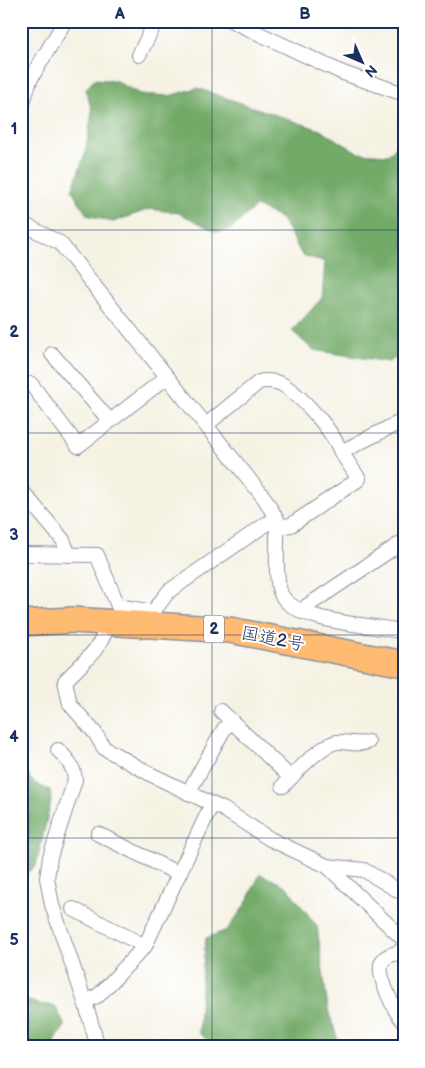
<svg xmlns="http://www.w3.org/2000/svg" width="425" height="1068" viewBox="0 0 425 1068" font-family="'Balsamiq Sans','Klee One',sans-serif">
<style>
.forest{fill:#72aa68;stroke:#466c63}
.lines{fill:none;stroke-linecap:round;stroke-linejoin:round}
.street-casing{stroke:#8890a0;stroke-width:16}
.highway-casing{stroke:#8890a0;stroke-width:28}
.street{stroke:#fff;stroke-width:14}
.highway{stroke:#ffbb71;stroke-width:25}
.grid{fill:none;stroke:#1b2f5e;stroke-width:1;stroke-opacity:0.55}
.labels{text-anchor:middle;dominant-baseline:central;stroke-width:4;stroke-linejoin:round;paint-order:stroke}
.shield{fill:#fff;stroke:#5f6d8e;stroke-width:1}
.shield-label{font-size:16px;font-weight:bold;fill:#1b2f5e}
.street-label{font-size:18px;fill:#1b2f5e;stroke:#fff}
.neatline{fill:none;stroke:#1b2f5e;stroke-width:2}
.grid-label{font-size:16px;text-anchor:middle;font-weight:bold;fill:#1b2f5e}
</style>
<rect width="100%" height="100%" fill="#fff"/>
<filter id="ink" filterUnits="userSpaceOnUse"><feTurbulence type="fractalNoise" baseFrequency=".02" numOctaves="2"/><feDisplacementMap in="SourceGraphic" scale="10" xChannelSelector="R" yChannelSelector="G"/><feConvolveMatrix kernelMatrix="1 2 1 2 8 2 1 2 1" color-interpolation-filters="sRGB"/></filter>
<filter id="wash" filterUnits="userSpaceOnUse"><feTurbulence type="fractalNoise" baseFrequency=".0096" numOctaves="4" result="noise"/><feDisplacementMap in="SourceGraphic" scale="20" xChannelSelector="R" yChannelSelector="G"/><feGaussianBlur stdDeviation="1.12" result="paint"/><feColorMatrix in="noise" values="0 0 0 0 0 0 0 0 0 0 0 0 0 0 0 0 0 1.4 0 .05"/><feComposite in="paint" operator="in"/></filter>
<g filter="url(#wash)">
<rect width="100%" height="100%" fill="#f5f2e3"/>
<!-- forest -->
<g class="forest">
<polygon points="95,79 116,81 140,94 169,96 197,88 320,130 359,153 388,155 404,138 404,353 389,362 313,350 292,331 322,298 325,262 302,255 282,219 256,206 231,229 217,232 179,213 150,209 113,222 87,215 72,190 85,154 92,112 86,89"/>
<path d="M21,757c8,19 7,26 29,33l1,11 -15,65 -15,11z"/>
<polygon points="260,874 286,886 317,926 328,1009 340,1047 216,1047 199,1033 201,984 206,938 227,930 245,905"/>
<polygon points="21,993 23,999 39,1004 55,1006 65,1026 55,1041 56,1047 21,1047"/>
</g>
</g>
<g filter="url(#ink)">
<g class="lines">
<!-- street casing -->
<g class="street-casing">
<g id="street">
<polyline points="232,21 343,73 404,94"/>
<polyline points="139,55 156,21"/>
<polyline points="21,109 30,80 65,21"/>
<polyline points="21,223 60,243 265,499 277,520 266,524 169,591 153,612 148,624"/>
<polyline points="52,354 110,421"/>
<polyline points="31,384 78,446 167,377"/>
<path d="M206,425l53,-43c8,-2 19,-1 26,4 20,14 47,44 56,66"/>
<polyline points="21,490 63,540 69,555"/>
<path d="M277,520c1,19 -3,59 4,74 15,30 92,30 123,38"/>
<polyline points="277,527 291,525 359,479 341,452 398,423 404,429"/>
<polyline points="21,554 97,555 118,606 153,612"/>
<polyline points="302,612 307,606 404,541"/>
<polyline points="221,711 291,778"/>
<path d="M58,750c9,9 16,16 17,30l-25,77 -3,21 5,27 33,97 13,45"/>
<path d="M283,786c11,-12 39,-42 54,-44 11,-1 20,4 31,0"/>
<polyline points="188,793 224,729 231,722"/>
<polyline points="212,804 223,809 270,839 327,866 364,870 404,894"/>
<polyline points="98,834 179,874"/>
<path d="M327,866l76,73 1,7 -5,7c-8,1 -16,3 -18,12 -3,13 14,47 23,57"/>
<polyline points="73,909 145,946"/>
<path d="M85,1002l14,-7 46,-49 67,-142 -60,-29 -48,-27 -9,-15 -25,-29 -5,-23c18,-19 38,-33 43,-59"/>
</g>
</g>
<!-- highway casing -->
<g class="highway-casing">
<polyline id="highway" points="21,623 72,620 230,630 404,664"/>
</g>
<!-- street -->
<use href="#street" class="street"/>
<!-- highway -->
<use href="#highway" class="highway"/>
</g>
</g>
<!-- grid -->
<path class="grid" d="M212,21v1026M21,230h383M21,433h383M21,635h383M21,838h383"/>
<g class="labels">
<!-- shield labels -->
<rect class="shield" x="204" y="615.5" width="20" height="27" rx="4"/>
<g class="shield-label">
<text x="214" y="629">2</text>
</g>
<!-- street labels -->
<g class="street-label">
<text transform="translate(273 639) rotate(11)">国道2号</text>
</g>
</g>
<!-- margin -->
<rect width="425" height="1068" fill="none" stroke="#fff" stroke-width="55"/>
<!-- north arrow -->
<g transform="translate(362 62) rotate(135)" stroke="#ffffff" stroke-width="4" paint-order="stroke">
<path d="M0-4L9 19L0 12L-9 19Z" fill="#1b2f5e"/>
<text y="-8" font-size="14" font-weight="bold" text-anchor="middle" fill="#1b2f5e">N</text>
</g>
<rect x="28" y="28" width="370" height="1012" class="neatline"/>
<g class="grid-label">
<text x="120" y="19">A</text>
<text x="305" y="19">B</text>
<text x="14" y="134">1</text>
<text x="14" y="337">2</text>
<text x="14" y="540">3</text>
<text x="14" y="742">4</text>
<text x="14" y="945">5</text>
</g>
</svg>
